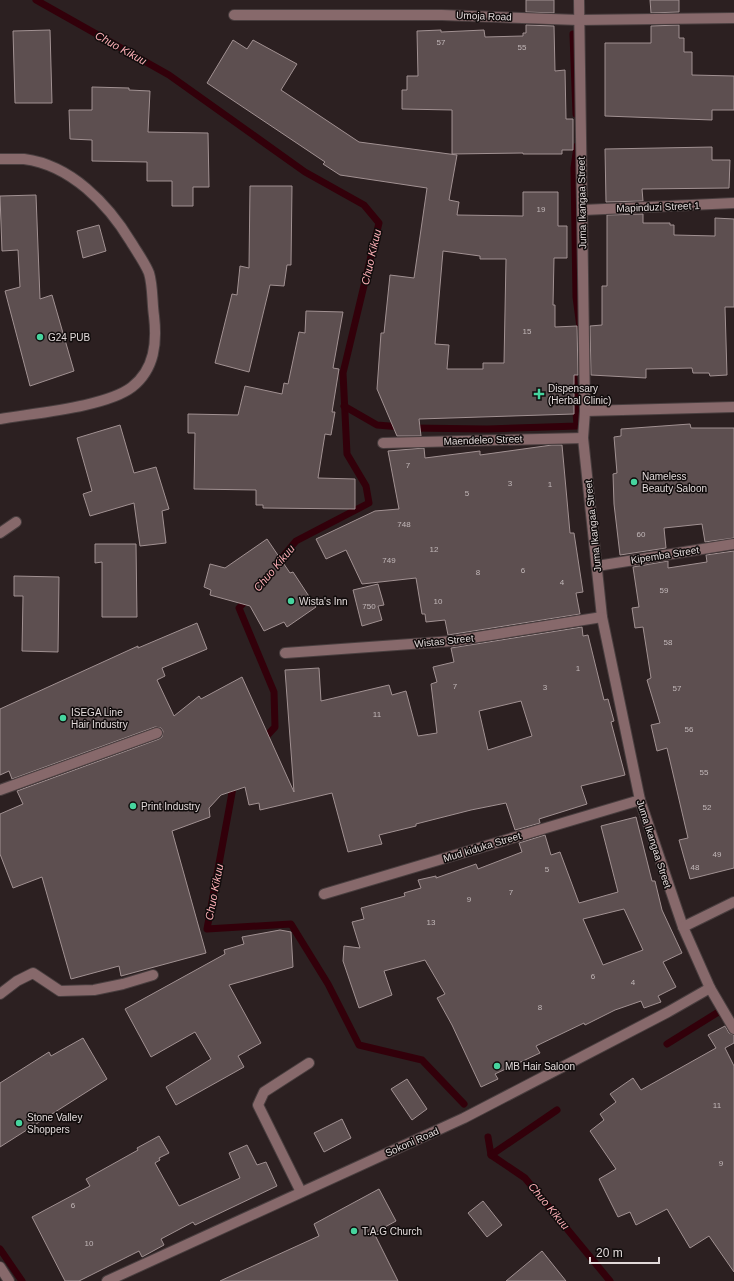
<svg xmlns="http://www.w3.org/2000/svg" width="734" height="1281" viewBox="0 0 734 1281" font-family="Arial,sans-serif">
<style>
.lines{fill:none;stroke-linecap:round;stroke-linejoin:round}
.stream{stroke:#32000a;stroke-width:7}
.building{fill:#5d4f50;stroke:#a19192;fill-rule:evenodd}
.minor-casing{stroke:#493e3f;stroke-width:12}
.minor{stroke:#87696b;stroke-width:10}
.poi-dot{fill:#46d49e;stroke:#110c0c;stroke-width:1.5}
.labels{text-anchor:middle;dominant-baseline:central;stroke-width:3;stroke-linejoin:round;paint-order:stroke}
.number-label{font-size:8px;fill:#c1b7b8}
.street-label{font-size:10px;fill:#e2dada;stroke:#110c0c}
.poi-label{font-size:10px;fill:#e2dada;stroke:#110c0c;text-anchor:start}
.water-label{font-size:11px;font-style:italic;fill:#fdafb6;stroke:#110c0c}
</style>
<rect width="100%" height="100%" fill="#2c2021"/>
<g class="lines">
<!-- stream -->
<g class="stream">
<polyline points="36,0 169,75 305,172 364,205 379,223 343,373 347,454 366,486 369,503 296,541 275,566"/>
<polyline points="573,34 576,114"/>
<polyline points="577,146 574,168 576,297 580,327"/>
<polyline points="344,406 377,425 401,427"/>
<polyline points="412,428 487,429 577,426 573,367"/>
<polyline points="249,597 239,608 274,692 275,727 262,741"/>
<polyline points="234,782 207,929 291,924 328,984 359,1045 422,1060 464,1104"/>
<polyline points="667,1044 720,1011 724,1017"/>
<polyline points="488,1137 491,1155 525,1178 610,1281"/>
<polyline points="491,1155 557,1110"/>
<polyline points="0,1249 22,1281"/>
</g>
</g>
<!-- building -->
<g class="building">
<polygon points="526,0 554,0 554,13 526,12"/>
<polygon points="650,0 679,0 679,12 651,13"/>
<polygon points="526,25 554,26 555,71 565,70 566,119 573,119 573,150 562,150 562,154 523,154 523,153 452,154 452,110 402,109 402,90 407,90 407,76 418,76 417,31 441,30 441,32 484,30 485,37 523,36 523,33 526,33"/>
<polygon points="679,25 679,38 684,38 684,52 692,52 692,75 734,76 734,110 712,110 712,120 605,116 605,43 651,43 651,26"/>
<polygon points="50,30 52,103 15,103 13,31"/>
<path d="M233,40l14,9 6,-9 44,24 -16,26 78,52 98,13 -8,45 10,2 -2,13 66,1v-24h35v34h9v32h-13l-1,47h2v22l22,-1 1,49h-4v39l-155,5 2,17h-24l-20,-47 4,-56h3l6,-58 24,3 13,-90 -87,-13 -17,-11 2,-2 -118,-79zM443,251l37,5v3h26l-2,104h-21v6h-36l2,-24 -14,-1z"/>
<polygon points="92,87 129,88 129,90 150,91 148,132 208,133 209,187 193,187 193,206 172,206 172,181 147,181 147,162 92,161 92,140 70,139 69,110 92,110"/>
<polygon points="712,147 712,160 730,160 729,188 642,189 643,201 606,202 605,149"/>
<polygon points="250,186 292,186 291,265 287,265 284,286 270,285 249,372 215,363 232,294 237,295 240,266 249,268"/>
<polygon points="36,195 40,299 52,295 74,371 30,386 5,291 20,287 18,250 2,251 0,196"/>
<polygon points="643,214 643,223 670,223 670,225 674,225 674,235 715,236 715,218 734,219 734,307 725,307 727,375 710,376 709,373 693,373 692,368 646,369 646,378 591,375 590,326 602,325 602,286 607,286 607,215"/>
<polygon points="99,225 106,251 83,258 77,231"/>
<polygon points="306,311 343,312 333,368 339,369 332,412 335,412 331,435 325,434 318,478 355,479 355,509 263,508 263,505 256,505 256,490 194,489 195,433 188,433 188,414 238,415 245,386 282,394 284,383 288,384 299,332 305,333"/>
<polygon points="690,424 691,428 734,428 734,538 705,542 702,524 664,528 666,548 620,555 614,504 613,474 617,473 614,437 621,436 621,429"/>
<polygon points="120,425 134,473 156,467 169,509 162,511 166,543 140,546 134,503 90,516 83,494 92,491 77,438"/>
<polygon points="552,445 562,445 570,533 574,533 583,592 576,593 580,614 448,635 445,620 426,622 425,614 422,614 416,578 362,584 346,550 326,559 316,539 375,511 399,509 388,451 424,448 425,458 480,451 480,455"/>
<polygon points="267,539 290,573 293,572 316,607 287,627 284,622 264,631 250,606 210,595 211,590 204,587 210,564 225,568"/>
<polygon points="95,544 136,544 137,617 102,617 102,562 95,563"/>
<polygon points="734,551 734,868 690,879 679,840 688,838 667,748 657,751 651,725 660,723 647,680 651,678 643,627 635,628 632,608 639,607 633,567 668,561 668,568 707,562 706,555"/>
<polygon points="14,576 59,577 58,652 22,651 23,596 14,596"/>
<polygon points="378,584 384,605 378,606 382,620 362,626 353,590"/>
<path d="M197,623l10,26 -45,19 3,8 -8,4 17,36 25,-20 2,3 41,-22 52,115 -9,-122 34,-2 2,33 68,-16 3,10 14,-4 12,45 19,-3 -6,-49 6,-2 -4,-15 21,-5 -3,-14 131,-21 1,9 5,-1 16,65 4,-1 6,22 -3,1 14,53 -44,11 6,18 -48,15 1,4 -25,7 -9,-27 -35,7 -55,14v2l-37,9 3,9 -34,8 -16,-59 -72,17 -1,-7 -10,2 -4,-18 -24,8 -12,13 1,9 -38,14 34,122 -85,23 -2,-10 -48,13 -29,-102 -29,11 -13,-34v-40l23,-10 -6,-13 142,-52 3,-2 1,-6 -2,-3 -6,-1 -143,52 -3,-8 -9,4v-66l138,-63v2zM521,701l11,35 -44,14 -9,-39z"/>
<path d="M636,817l16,64h3l7,29 20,43 -19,9 13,25 -18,9 3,6 -17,6 -3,-7 -26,9 -30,15 -1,-2 -48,23 4,7 -45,21 3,5 -17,8 -29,-62 -15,-27 8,-4 -20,-34 -41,11 8,24 -33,13 -16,-47 1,-15 16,2 -8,-26 12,-3 -3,-11 44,-12 -1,-3 17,-5 -3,-8 18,-4v2l40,-14 2,5 44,-17 -3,-9 26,-8 6,20 9,-3 19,51 39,-11 -17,-66zM624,909l19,41 -40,15 -20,-46z"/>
<polygon points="280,930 291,932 293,967 229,985 261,1043 238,1056 244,1067 176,1105 166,1087 211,1059 195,1032 151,1057 125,1009 225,954 224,950 244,944 242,937"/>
<polygon points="725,1026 729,1033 734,1035 734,1043 725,1048 734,1066 734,1272 709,1236 690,1248 667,1209 636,1225 630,1212 618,1217 599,1179 616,1169 590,1131 604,1120 600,1114 616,1102 610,1094 633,1078 641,1090 716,1048 708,1035"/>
<polygon points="83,1038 107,1079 0,1147 0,1083 49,1052 51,1056"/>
<polygon points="407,1079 427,1109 412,1120 391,1089"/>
<polygon points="342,1119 351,1138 324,1152 314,1133"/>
<polygon points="159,1136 169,1153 159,1158 160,1160 155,1163 179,1206 240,1178 229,1153 247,1145 257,1165 266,1162 277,1186 195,1225 193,1222 161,1239 164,1245 142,1257 139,1251 79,1281 65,1281 32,1217 90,1186 86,1179 138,1150 137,1148"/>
<polygon points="379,1189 396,1221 374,1233 398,1281 220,1281 319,1236 314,1224"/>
<polygon points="483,1201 502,1225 487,1237 468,1213"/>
<polygon points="542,1251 566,1281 506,1281"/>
</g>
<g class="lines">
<!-- minor casing -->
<g class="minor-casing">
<g id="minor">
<polyline points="579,0 585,411 583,438 602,617 640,800 683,927 710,988 734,1029"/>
<polyline points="234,15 442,15 579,20 734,18"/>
<path d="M0,159c8,0 16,0 24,0 47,6 84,45 107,83 6,10 14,21 18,31 4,13 3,30 5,43 3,26 1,53 -22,71 -26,20 -98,26 -132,32"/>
<polyline points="583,210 734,203"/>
<polyline points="585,411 734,407"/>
<polyline points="383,443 583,438"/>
<polyline points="0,533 16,522"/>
<polyline points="597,566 734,544"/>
<polyline points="285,653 453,641 602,617"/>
<polyline points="0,790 157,733"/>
<polyline points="324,894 640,800"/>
<polyline points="683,927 734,902"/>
<polyline points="0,994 17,981 33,973 60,991 94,990 123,984 153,975"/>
<polyline points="301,1192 258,1105 264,1092 309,1063"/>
<polyline points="0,1267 9,1281"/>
<polyline points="107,1281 464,1118 668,1012 710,988"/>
</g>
</g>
<!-- minor -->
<use href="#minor" class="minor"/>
</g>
<!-- markers -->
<g class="poi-dot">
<circle cx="40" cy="337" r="4"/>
<path d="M537 388h4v4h4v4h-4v4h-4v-4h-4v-4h4z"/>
<circle cx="634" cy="482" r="4"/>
<circle cx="291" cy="601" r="4"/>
<circle cx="63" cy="718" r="4"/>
<circle cx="133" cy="806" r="4"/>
<circle cx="497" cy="1066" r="4"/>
<circle cx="19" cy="1123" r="4"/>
<circle cx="354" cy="1231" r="4"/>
</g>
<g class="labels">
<!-- number labels -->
<g class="number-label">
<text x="441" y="42">57</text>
<text x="522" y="47">55</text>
<text x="541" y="209">19</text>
<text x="527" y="331">15</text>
<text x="408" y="465">7</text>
<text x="510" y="483">3</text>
<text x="550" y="484">1</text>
<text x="467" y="493">5</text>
<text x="404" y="524">748</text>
<text x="641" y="534">60</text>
<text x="434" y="549">12</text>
<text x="389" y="560">749</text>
<text x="523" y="570">6</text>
<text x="478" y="572">8</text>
<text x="562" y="582">4</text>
<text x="664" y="590">59</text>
<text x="438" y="601">10</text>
<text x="369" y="606">750</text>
<text x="668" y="642">58</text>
<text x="578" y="668">1</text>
<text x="455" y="686">7</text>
<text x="545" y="687">3</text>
<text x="677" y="688">57</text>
<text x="377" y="714">11</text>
<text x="689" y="729">56</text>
<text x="704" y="772">55</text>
<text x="707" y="807">52</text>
<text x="717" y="854">49</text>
<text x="695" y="867">48</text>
<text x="547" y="869">5</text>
<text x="511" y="892">7</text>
<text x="469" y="899">9</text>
<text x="431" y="922">13</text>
<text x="593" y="976">6</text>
<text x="633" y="982">4</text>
<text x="540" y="1007">8</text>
<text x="717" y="1105">11</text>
<text x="721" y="1163">9</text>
<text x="73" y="1205">6</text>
<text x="89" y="1243">10</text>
</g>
<!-- street labels -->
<g class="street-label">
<text transform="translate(484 16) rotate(2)">Umoja Road</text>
<text transform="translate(582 203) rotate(-91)">Juma Ikangaa Street</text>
<text transform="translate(658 207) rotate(-2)">Mapinduzi Street 1</text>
<text transform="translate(483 440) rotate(-2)">Maendeleo Street</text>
<text transform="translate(593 526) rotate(-96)">Juma Ikangaa Street</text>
<text transform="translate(665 555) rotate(-9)">Kipemba Street</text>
<text transform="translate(444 641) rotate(-6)">Wistas Street</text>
<text transform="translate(654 844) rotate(72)">Juma Ikangaa Street</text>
<text transform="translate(482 847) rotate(-17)">Mud kiduka Street</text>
<text transform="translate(412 1142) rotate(-24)">Sokoni Road</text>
</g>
<!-- poi labels -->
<g class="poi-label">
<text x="48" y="337">G24 PUB</text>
<text x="548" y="388">Dispensary<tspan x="548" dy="12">(Herbal Clinic)</tspan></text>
<text x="642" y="476">Nameless<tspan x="642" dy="12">Beauty Saloon</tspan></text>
<text x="299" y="601">Wista's Inn</text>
<text x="71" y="712">ISEGA Line<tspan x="71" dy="12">Hair Industry</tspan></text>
<text x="141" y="806">Print Industry</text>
<text x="505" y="1066">MB Hair Saloon</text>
<text x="27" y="1117">Stone Valley<tspan x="27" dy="12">Shoppers</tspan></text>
<text x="362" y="1231">T.A.G Church</text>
</g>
<!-- water labels -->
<g class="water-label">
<text transform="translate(121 48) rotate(29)">Chuo Kikuu</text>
<text transform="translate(371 257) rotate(-77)">Chuo Kikuu</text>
<text transform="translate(274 568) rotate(-50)">Chuo Kikuu</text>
<text transform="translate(214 892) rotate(-79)">Chuo Kikuu</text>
<text transform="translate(549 1206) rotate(50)">Chuo Kikuu</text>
</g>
</g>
<!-- scale -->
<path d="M590 1257v6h69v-6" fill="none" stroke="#e2dada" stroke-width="2"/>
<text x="596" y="1257" font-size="12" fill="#e2dada" stroke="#110c0c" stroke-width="3" paint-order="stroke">20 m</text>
</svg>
